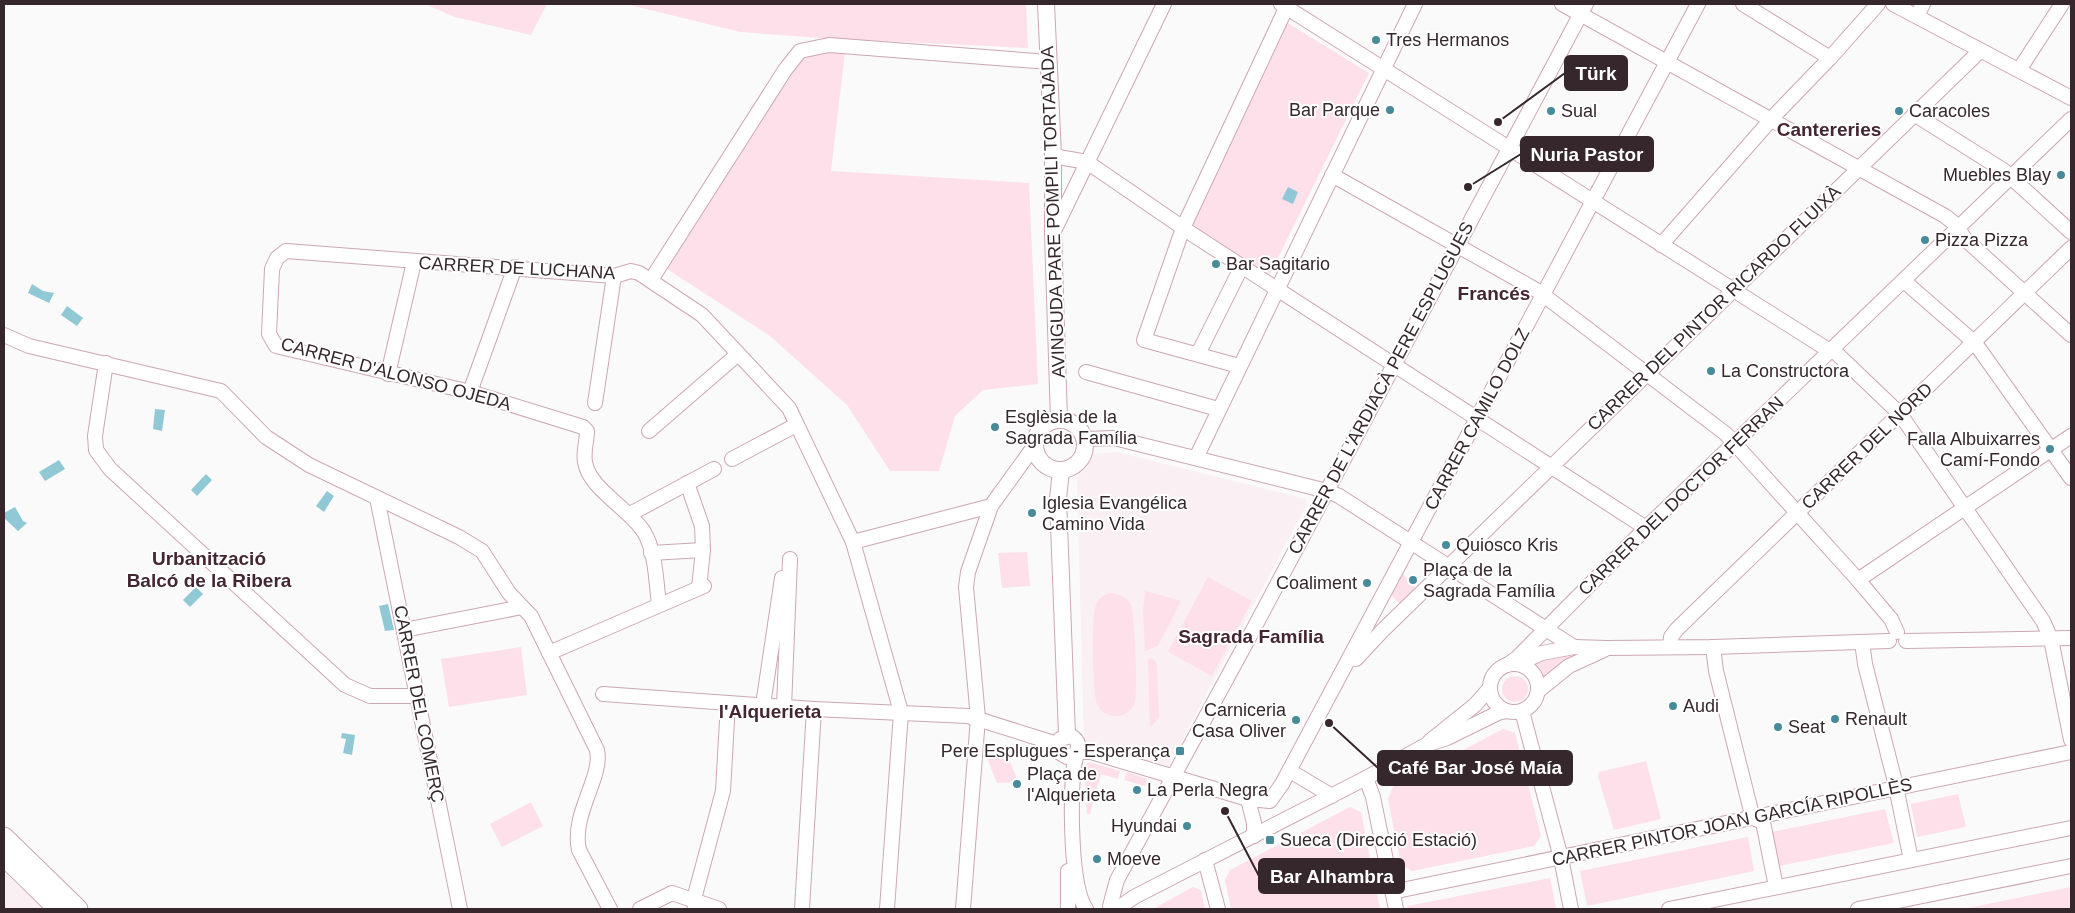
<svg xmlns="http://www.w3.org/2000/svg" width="2075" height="913" viewBox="0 0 2075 913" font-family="Helvetica,sans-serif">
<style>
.built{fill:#faeff3}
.green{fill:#fde0ea}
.water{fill:#90c8d5}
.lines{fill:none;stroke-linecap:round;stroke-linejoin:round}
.minor-casing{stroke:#cda6b4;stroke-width:16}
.tertiary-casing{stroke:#cda6b4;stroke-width:18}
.secondary-casing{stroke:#cda6b4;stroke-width:21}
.minor{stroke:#fff;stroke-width:14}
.tertiary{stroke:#fff;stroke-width:16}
.secondary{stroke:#fff;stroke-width:19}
.poi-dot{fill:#478b9a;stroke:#fff;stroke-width:2}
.labels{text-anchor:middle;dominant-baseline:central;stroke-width:4;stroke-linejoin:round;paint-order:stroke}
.poi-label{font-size:18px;fill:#36272c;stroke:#fff;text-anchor:start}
.street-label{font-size:18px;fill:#36272c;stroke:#fff}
.neighbourhood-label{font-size:19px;font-weight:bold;fill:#442632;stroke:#fff}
.leader{fill:none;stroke:#36272c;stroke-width:2}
.callout-dot{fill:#36272c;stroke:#fff;stroke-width:2}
.callout{fill:#36272c;stroke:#36272c;stroke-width:2}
.callout-label{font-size:19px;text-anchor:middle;font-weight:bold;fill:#fff}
</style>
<rect width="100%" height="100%" fill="#fafafa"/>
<!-- built -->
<g class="built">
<polygon points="1117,452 1306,499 1307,504 1168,766 1084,742 1077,477 1088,466 1093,454"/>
<polygon points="4,872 42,909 4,909"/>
</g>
<!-- green -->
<g class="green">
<polygon points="433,4 547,4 531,35 455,17 427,5"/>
<polygon points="626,4 1026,4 1028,48 821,38 740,32"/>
<polygon points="1286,22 1369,73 1270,274 1189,225"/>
<polygon points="845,52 831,171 1029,183 1038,384 983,390 955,416 939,471 890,471 847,405 770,336 667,269 791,70 808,54"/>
<polygon points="1027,552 1030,586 1002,588 998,553"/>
<polygon points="1402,573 1417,589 1401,605 1391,595"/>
<polygon points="1208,577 1252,601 1212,676 1168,652"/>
<polygon points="1145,591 1181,601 1158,646 1145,651 1143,611"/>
<path d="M1110,593c8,1 15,3 20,10 5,8 8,88 5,99 -2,8 -11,15 -20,14 -8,0 -15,-5 -18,-12 -4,-11 -6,-89 -1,-99 3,-7 8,-10 14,-12z"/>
<polygon points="521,647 527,695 449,707 441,659"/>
<polygon points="1574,652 1574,657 1544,681 1533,663"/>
<polygon points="1152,658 1157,664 1159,717 1150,728 1148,659"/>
<circle cx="1515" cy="689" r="13"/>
<polygon points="1503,729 1515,733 1541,836 1534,846 1412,871 1401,865 1388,799 1393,787"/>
<polygon points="1008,756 1018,782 997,783 987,758"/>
<polygon points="1646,761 1661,819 1614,830 1598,776 1599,772"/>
<polygon points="1089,762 1120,771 1118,779 1101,774 1090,814 1087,814 1084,766"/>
<polygon points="1127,772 1147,779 1145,786 1124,780"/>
<polygon points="1958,794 1966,827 1917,837 1911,804"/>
<polygon points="531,802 543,826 502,847 490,824"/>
<polygon points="1350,807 1361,812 1380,909 1231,909 1225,880 1230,870"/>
<polygon points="1885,809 1894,843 1779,866 1772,832"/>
<polygon points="1748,837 1754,871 1587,906 1580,871"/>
<polygon points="1550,878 1556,909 1409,909 1408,906"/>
<polygon points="1193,887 1201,890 1205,909 1153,909"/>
<polygon points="2071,887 2071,909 1963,909"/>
</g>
<!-- water -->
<g class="water">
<polygon points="1288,187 1298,192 1293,204 1282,199"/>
<polygon points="32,284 43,291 54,293 49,303 28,293"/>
<polygon points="67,306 83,318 77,326 61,315"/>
<polygon points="155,409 165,410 162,431 153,429"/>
<polygon points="59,460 65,469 45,481 39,472"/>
<polygon points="206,474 212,480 197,496 191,490"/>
<polygon points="327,491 334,496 324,512 316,506"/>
<polygon points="15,507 23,521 27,523 18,531 4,518 4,513"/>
<polygon points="196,587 203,594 190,607 183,600"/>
<polygon points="388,604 394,630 385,631 379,606"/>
<polygon points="342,733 355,735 352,755 343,753 346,739 341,738"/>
</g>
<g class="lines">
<!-- minor casing -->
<g class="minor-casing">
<g id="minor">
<polyline points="1281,4 1830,351"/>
<polyline points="1562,4 1945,216 1955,224 1965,239 2071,335"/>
<polyline points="1743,4 1830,58"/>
<polyline points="1893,4 2071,98"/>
<polyline points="1917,16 1923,4"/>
<polyline points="2019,70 2062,4"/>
<polyline points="1914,114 2003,170 2071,232"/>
<polyline points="1053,156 1087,162 1192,234 1646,528"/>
<polyline points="1332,175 1538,291 1726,434 1858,580 1891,619 1897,632"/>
<polyline points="1053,233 1164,4"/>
<polyline points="1661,245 1775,115 1830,58 1878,4"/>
<polyline points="651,280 785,70 800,51 829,45 1049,62"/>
<polyline points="1904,281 1975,343 2071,478"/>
<path d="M4,335l25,11 192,45 45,46 43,28 150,72 23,14 27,42 22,23 66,134c6,28 -26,63 -18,100l31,59"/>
<polyline points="1832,349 1900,414 2043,621 2051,639 2071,740"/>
<polyline points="1198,354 1242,266"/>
<polyline points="106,363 95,436 96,450 110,469 345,685 370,696 416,696"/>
<polyline points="1239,366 1144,340 1183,228 1288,4"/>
<polyline points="1086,372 1218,409"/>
<polyline points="388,374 414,262"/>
<polyline points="470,392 515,267"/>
<polyline points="595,403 614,276"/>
<polyline points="649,431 738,354"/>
<polyline points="1084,439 1114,438 1327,491 1339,496 1574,647"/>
<polyline points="1196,458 1415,4"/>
<polyline points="732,459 796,425"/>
<polyline points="687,483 702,526 703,550 699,588"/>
<polyline points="377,498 460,909"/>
<polyline points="630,514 714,469"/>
<polyline points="853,542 991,506"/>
<polyline points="651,553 703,550"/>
<polyline points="1858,580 2071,436"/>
<path d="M659,604c-3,-22 -3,-52 -15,-72 -14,-23 -55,-43 -59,-70 -2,-11 2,-20 2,-31l-4,-4 -113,-35 -194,-46 -7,-12 3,-65 5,-11 9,-7 328,25 17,-5 8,2 63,42 87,93 64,134 48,170 -14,197"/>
<polyline points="404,630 522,607"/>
<polyline points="1906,641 2071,638"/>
<polyline points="1862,642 1865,664 1895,782 1911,860"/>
<polyline points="1670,647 1671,637 1677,629 2071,248"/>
<polyline points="1713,647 1716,671 1751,811 1753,818 1763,822 1776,887"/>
<polyline points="549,653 704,586"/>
<polyline points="1356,659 1382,631 1980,51"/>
<circle cx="1514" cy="688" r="24"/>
<polyline points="1517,664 1542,653 1574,647 1607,648 1713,647 1889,641"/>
<polyline points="1507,665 1517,658 1646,528 2071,119"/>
<polyline points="1538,691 1569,666 1604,650"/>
<polyline points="603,694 814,709 968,716 1057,744"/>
<polyline points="763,705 782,578"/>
<polyline points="784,707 790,559"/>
<polyline points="1522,711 1561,858 1571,909"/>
<polyline points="1430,741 1475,705 1490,688"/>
<polyline points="1077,752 1091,752 1248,799 1270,801 1282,784 1698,4"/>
<path d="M1075,754l-8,3 -7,-4 -3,-6 3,-8 11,-3c3,2 6,3 7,8 1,3 -5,23 -5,29 -2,31 -3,113 13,136"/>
<polyline points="1290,771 1332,796"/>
<polyline points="1366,778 1373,797 1396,909"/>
<polyline points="1248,799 1254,823 1254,836"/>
<polyline points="1205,860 1218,909"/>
<polyline points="1068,871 1068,909"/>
<polyline points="1392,892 2071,752"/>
<polyline points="1110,906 1117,880 1245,645 1586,4"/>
<polyline points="640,909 672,893 719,909"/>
<polyline points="695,909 694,899 723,791 728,703"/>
<polyline points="802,909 814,709"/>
<polyline points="963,909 978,718 966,587 968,572 991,506 1035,445"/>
<polyline points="1117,909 1134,897 1366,778 1426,745 1447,738 1498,713 1506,711"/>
<polyline points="1669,909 2071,828"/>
<polyline points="1858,909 2071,866"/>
</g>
</g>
<!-- tertiary casing -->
<g class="tertiary-casing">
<g id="tertiary">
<polyline points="1046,4 1053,156 1053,234 1059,420"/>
<circle cx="1060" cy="445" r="25"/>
<polyline points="1061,470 1058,499 1067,735"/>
</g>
</g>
<!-- secondary casing -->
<g class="secondary-casing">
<g id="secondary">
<polyline points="4,837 78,909"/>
<polyline points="4,856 58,909"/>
</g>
</g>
<!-- minor -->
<use href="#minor" class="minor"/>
<!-- tertiary -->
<use href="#tertiary" class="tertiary"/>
<!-- secondary -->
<use href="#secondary" class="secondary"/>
</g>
<!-- markers -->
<g class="poi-dot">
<circle cx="1376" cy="40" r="5"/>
<circle cx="1390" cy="110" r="5"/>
<circle cx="1551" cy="111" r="5"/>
<circle cx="1899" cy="111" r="5"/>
<circle cx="2061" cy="175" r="5"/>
<circle cx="1925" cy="240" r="5"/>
<circle cx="1216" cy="264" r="5"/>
<circle cx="1711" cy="371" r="5"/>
<circle cx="995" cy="427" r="5"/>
<circle cx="2050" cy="449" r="5"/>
<circle cx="1032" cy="513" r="5"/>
<circle cx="1446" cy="545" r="5"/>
<circle cx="1413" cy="580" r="5"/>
<circle cx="1367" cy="583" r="5"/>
<circle cx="1673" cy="706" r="5"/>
<circle cx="1835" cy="719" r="5"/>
<circle cx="1296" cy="720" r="5"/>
<circle cx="1778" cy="727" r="5"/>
<rect x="1175" y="746" width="10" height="10" rx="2.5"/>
<circle cx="1017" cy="784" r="5"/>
<circle cx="1137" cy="790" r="5"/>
<circle cx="1187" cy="826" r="5"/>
<rect x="1265" y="835" width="10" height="10" rx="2.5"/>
<circle cx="1097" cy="859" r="5"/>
</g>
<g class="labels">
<!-- poi labels -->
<g class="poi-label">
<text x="1386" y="40">Tres Hermanos</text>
<text x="1380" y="110" text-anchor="end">Bar Parque</text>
<text x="1561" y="111">Sual</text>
<text x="1909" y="111">Caracoles</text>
<text x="2051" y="175" text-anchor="end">Muebles Blay</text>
<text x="1935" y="240">Pizza Pizza</text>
<text x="1226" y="264">Bar Sagitario</text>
<text x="1721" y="371">La Constructora</text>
<text x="1005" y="417">Esglèsia de la<tspan x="1005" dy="21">Sagrada Família</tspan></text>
<text x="2040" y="439" text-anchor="end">Falla Albuixarres<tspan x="2040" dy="21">Camí-Fondo</tspan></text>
<text x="1042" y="503">Iglesia Evangélica<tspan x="1042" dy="21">Camino Vida</tspan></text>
<text x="1456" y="545">Quiosco Kris</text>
<text x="1423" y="570">Plaça de la<tspan x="1423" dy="21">Sagrada Família</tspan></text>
<text x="1357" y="583" text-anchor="end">Coaliment</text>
<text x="1683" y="706">Audi</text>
<text x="1286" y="710" text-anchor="end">Carniceria<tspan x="1286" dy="21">Casa Oliver</tspan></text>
<text x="1845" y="719">Renault</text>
<text x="1788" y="727">Seat</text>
<text x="1170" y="751" text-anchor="end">Pere Esplugues - Esperança</text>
<text x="1027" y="774">Plaça de<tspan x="1027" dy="21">l'Alquerieta</tspan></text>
<text x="1147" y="790">La Perla Negra</text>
<text x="1177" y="826" text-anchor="end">Hyundai</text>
<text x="1280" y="840">Sueca (Direcció Estació)</text>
<text x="1107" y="859">Moeve</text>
</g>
<!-- street labels -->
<g class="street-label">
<text transform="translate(1053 212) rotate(-92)">AVINGUDA PARE POMPILI TORTAJADA</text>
<text transform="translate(517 268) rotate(3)">CARRER DE LUCHANA</text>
<text transform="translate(1714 308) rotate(-44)">CARRER DEL PINTOR RICARDO FLUIXÀ</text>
<text transform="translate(396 374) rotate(15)">CARRER D'ALONSO OJEDA</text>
<text transform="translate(1381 388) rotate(-62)">CARRER DE L'ARDIACÀ PERE ESPLUGUES</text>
<text transform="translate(1477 419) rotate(-62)">CARRER CAMILO DOLZ</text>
<text transform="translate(1867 446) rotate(-44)">CARRER DEL NORD</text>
<text transform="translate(1681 496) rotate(-44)">CARRER DEL DOCTOR FERRAN</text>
<text transform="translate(419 704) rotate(79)">CARRER DEL COMERÇ</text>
<text transform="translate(1732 822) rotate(-12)">CARRER PINTOR JOAN GARCÍA RIPOLLÈS</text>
</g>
<!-- neighbourhood labels -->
<g class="neighbourhood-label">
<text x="1829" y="129">Cantereries</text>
<text x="1494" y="293">Francés</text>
<text x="209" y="558">Urbanització<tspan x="209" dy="22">Balcó de la Ribera</tspan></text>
<text x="1251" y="636">Sagrada Família</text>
<text x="770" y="711">l'Alquerieta</text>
</g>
</g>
<!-- callouts -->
<path class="leader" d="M1498 122L1565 73M1468 187L1521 154M1329 723L1378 768M1225 811L1259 876"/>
<g class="callout-dot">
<circle cx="1498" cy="122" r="5"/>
<circle cx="1468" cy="187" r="5"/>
<circle cx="1329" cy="723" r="5"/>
<circle cx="1225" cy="811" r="5"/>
</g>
<g class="callout">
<rect x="1565" y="56" width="62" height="34" rx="5"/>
<rect x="1521" y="137" width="132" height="34" rx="5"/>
<rect x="1378" y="751" width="194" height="34" rx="5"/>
<rect x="1259" y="859" width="145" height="34" rx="5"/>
</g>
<g class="callout-label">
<text x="1596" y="80">Türk</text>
<text x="1587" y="161">Nuria Pastor</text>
<text x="1475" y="774">Café Bar José Maía</text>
<text x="1332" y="883">Bar Alhambra</text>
</g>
<!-- border -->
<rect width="2075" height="913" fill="none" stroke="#36272c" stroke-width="10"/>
</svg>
